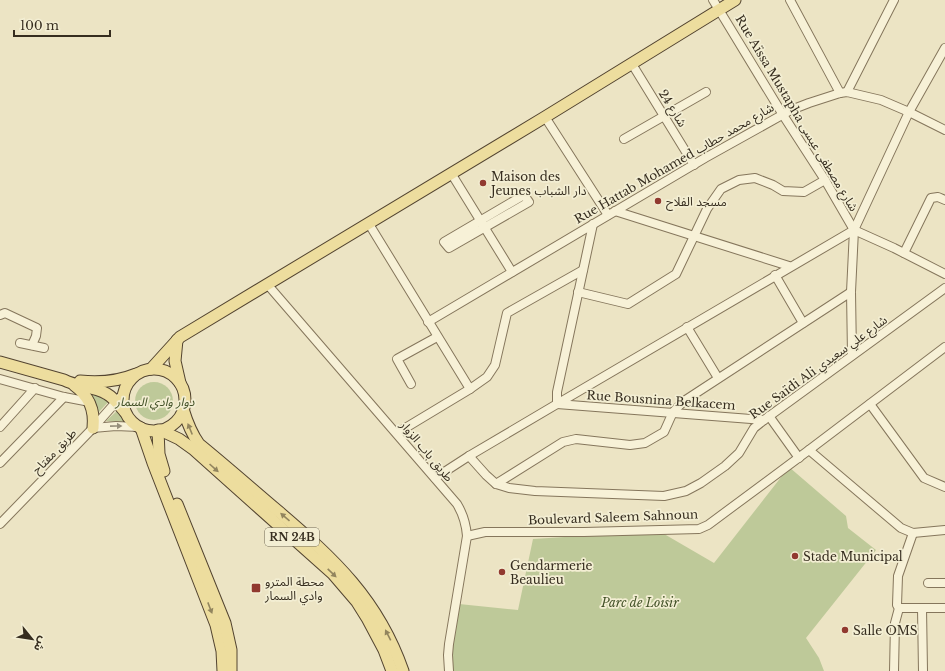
<svg xmlns="http://www.w3.org/2000/svg" width="945" height="671" viewBox="0 0 945 671" font-family="'Libre Baskerville','Noto Sans Arabic',serif">
<style>
.green{fill:#bec999}
.lines{fill:none;stroke-linecap:round;stroke-linejoin:round}
.minor-casing{stroke:#85765c;stroke-width:10}
.major-casing{stroke:#534430;stroke-width:13}
.minor{stroke:#f7f1d7;stroke-width:8}
.major{stroke:#eddd9e;stroke-width:11}
.oneway{fill:#968f7b}
.oneway2{fill:#92855e}
.poi-dot{fill:#91392f;stroke:#f3eed3;stroke-width:1.5}
.labels{text-anchor:middle;dominant-baseline:central;stroke-width:3.5;stroke-linejoin:round;paint-order:stroke}
.shield{fill:#f3eed3;stroke:#6f6755;stroke-width:1}
.shield-label{font-size:11px;font-weight:bold;fill:#362d1f}
.street-label{font-size:12px;fill:#362d1f;stroke:#f3eed3}
.poi-label{font-size:12px;fill:#362d1f;stroke:#f3eed3;text-anchor:start}
.park-label{font-size:12px;font-style:italic;fill:#425127;stroke:#f3eed3}
</style>
<rect width="100%" height="100%" fill="#ece4c4"/>
<!-- green -->
<g class="green">
<circle cx="154" cy="401" r="19"/>
<polygon points="89,393 99,396 109,401 97,414"/>
<polygon points="118,410 125,423 106,421"/>
<polygon points="789,467 846,516 848,528 876,550 806,638 819,658 824,671 453,671 448,665 459,604 518,610 533,539 659,531 714,563"/>
</g>
<g class="lines">
<!-- minor casing -->
<g class="minor-casing">
<g id="minor">
<polyline points="713,0 783,115 825,180 854,230"/>
<polyline points="790,0 840,93"/>
<polyline points="632,64 694,165"/>
<polyline points="847,92 894,0"/>
<polyline points="545,117 608,215"/>
<polyline points="624,139 706,92"/>
<polyline points="451,173 512,272"/>
<polygon points="524,195 529,202 449,248 444,242"/>
<polyline points="615,211 789,266"/>
<polyline points="369,224 470,389"/>
<polyline points="593,224 557,392 557,404 764,420"/>
<polyline points="854,230 894,248 945,274"/>
<polyline points="904,253 931,198 938,197 945,200"/>
<polyline points="775,275 803,323"/>
<path d="M267,284l190,220c6,10 9,19 10,32l-18,108 -1,11 1,16"/>
<polyline points="578,292 628,304 676,274 707,209 721,189 739,180 755,178 773,185 783,191 804,192 825,180"/>
<polyline points="0,315 5,313 37,328 36,336 32,345"/>
<polyline points="428,322 705,158 791,110 809,103 840,93 847,92 881,100 909,112 945,130"/>
<polyline points="687,327 718,378"/>
<polyline points="20,343 44,348"/>
<polyline points="852,355 851,292 854,230"/>
<polyline points="0,379 64,397 90,402"/>
<polyline points="411,384 397,359 437,337"/>
<polyline points="870,404 924,478 945,487"/>
<polyline points="769,416 799,458"/>
<polyline points="0,427 35,388"/>
<polyline points="93,428 116,426 138,427"/>
<polyline points="397,433 470,389 487,377 495,365 507,313 583,270"/>
<polyline points="809,450 945,347"/>
<polyline points="469,456 486,475 496,484 509,488 535,491 664,496 686,491 701,483 725,466 739,453 754,428 764,420 945,288"/>
<polyline points="0,463 64,397"/>
<polyline points="435,478 469,456 557,404 854,230 909,112 945,48"/>
<polyline points="496,484 563,442 576,439 630,445 645,443 664,432 673,412 684,401 851,292"/>
<polyline points="0,524 93,428 124,393"/>
<polyline points="913,533 898,576 897,605 899,608 945,608"/>
<polyline points="467,536 485,532 584,532 699,529 708,525 809,450 901,528 913,533 945,530"/>
<polyline points="928,583 945,583"/>
<polyline points="922,608 923,671"/>
<polyline points="894,671 895,623 899,608"/>
</g>
</g>
<!-- major casing -->
<g class="major-casing">
<g id="major">
<polyline points="177,340 175,361 180,383"/>
<path d="M0,362l64,18c13,7 30,6 43,14 7,4 12,11 18,18"/>
<polyline points="151,369 180,337 545,117 735,0"/>
<circle cx="154" cy="400" r="31"/>
<path d="M80,381c19,2 39,0 56,-7"/>
<path d="M74,385c15,11 21,24 19,43"/>
<path d="M183,409c4,13 8,24 16,35 27,22 53,45 79,67 56,48 100,88 125,160"/>
<polyline points="141,428 153,463 216,625 222,651 223,671"/>
<polyline points="158,430 159,454 164,471"/>
<polyline points="160,430 179,439 193,449 333,574 357,602 367,618 384,650 392,671"/>
<polyline points="177,504 225,623 231,650 231,671"/>
</g>
</g>
<!-- minor -->
<use href="#minor" class="minor"/>
<!-- major -->
<use href="#major" class="major"/>
</g>
<!-- one-way arrows -->
<defs><path id="oneway-solid" d="M-6-.8H1V-3.2L6.5 0L1 3.2V.8H-6Z"/></defs>
<use class="oneway" href="#oneway-solid" transform="translate(116 426) rotate(-1)"/>
<g class="oneway2">
<use href="#oneway-solid" transform="translate(190 429) rotate(-112)"/>
<use href="#oneway-solid" transform="translate(214 468) rotate(42)"/>
<use href="#oneway-solid" transform="translate(285 517) rotate(-139)"/>
<use href="#oneway-solid" transform="translate(332 573) rotate(44)"/>
<use href="#oneway-solid" transform="translate(210 608) rotate(69)"/>
<use href="#oneway-solid" transform="translate(388 635) rotate(-117)"/>
</g>
<!-- markers -->
<g class="poi-dot">
<circle cx="483" cy="183" r="4"/>
<circle cx="658" cy="201" r="4"/>
<circle cx="795" cy="556" r="4"/>
<circle cx="502" cy="572" r="4"/>
<rect x="251" y="583" width="10" height="10" rx="2"/>
<circle cx="845" cy="630" r="4"/>
</g>
<g class="labels">
<!-- shield labels -->
<rect class="shield" x="265" y="528" width="54" height="18" rx="3"/>
<g class="shield-label">
<text x="292" y="537">RN 24B</text>
</g>
<!-- street labels -->
<g class="street-label">
<text transform="translate(673 108) rotate(58)">شارع 24</text>
<text transform="translate(797 113) rotate(59)">Rue Aïssa Mustapha شارع مصطفى عيسى</text>
<text transform="translate(674 163) rotate(-30)">Rue Hattab Mohamed شارع محمد حطاب</text>
<text transform="translate(818 367) rotate(-36)">Rue Saïdi Ali شارع علي سعيدي</text>
<text transform="translate(661 400) rotate(4)">Rue Bousnina Belkacem</text>
<text transform="translate(54 451) rotate(-46)">طريق مفتاح</text>
<text transform="translate(427 451) rotate(50)">طريق باب الزوار</text>
<text transform="translate(613 517) rotate(-2)">Boulevard Saleem Sahnoun</text>
</g>
<!-- poi labels -->
<g class="poi-label">
<text x="491" y="176">Maison des<tspan x="491" dy="14">Jeunes دار الشباب</tspan></text>
<text x="666" y="201">مسجد الفلاح</text>
<text x="803" y="556">Stade Municipal</text>
<text x="510" y="565">Gendarmerie<tspan x="510" dy="14">Beaulieu</tspan></text>
<text x="265" y="581">محطة المترو<tspan x="265" dy="14">وادي السمار</tspan></text>
<text x="853" y="630">Salle OMS</text>
</g>
<!-- park labels -->
<g class="park-label">
<text x="155" y="401">دوار وادي السمار</text>
<text x="640" y="602">Parc de Loisir</text>
</g>
</g>
<!-- north arrow -->
<g transform="translate(32 639) rotate(120)" stroke="#f3eed3" stroke-width="3" paint-order="stroke">
<path d="M0-3L7 15L0 10L-7 15Z" fill="#362d1f"/>
<text y="-6" font-size="11" font-weight="bold" text-anchor="middle" fill="#362d1f">ش</text>
</g>
<!-- scale -->
<path d="M14 30v6h96v-6" fill="none" stroke="#362d1f" stroke-width="2"/>
<text x="20" y="30" font-size="12" fill="#362d1f" stroke="#f3eed3" stroke-width="3" paint-order="stroke">100 m</text>
</svg>
